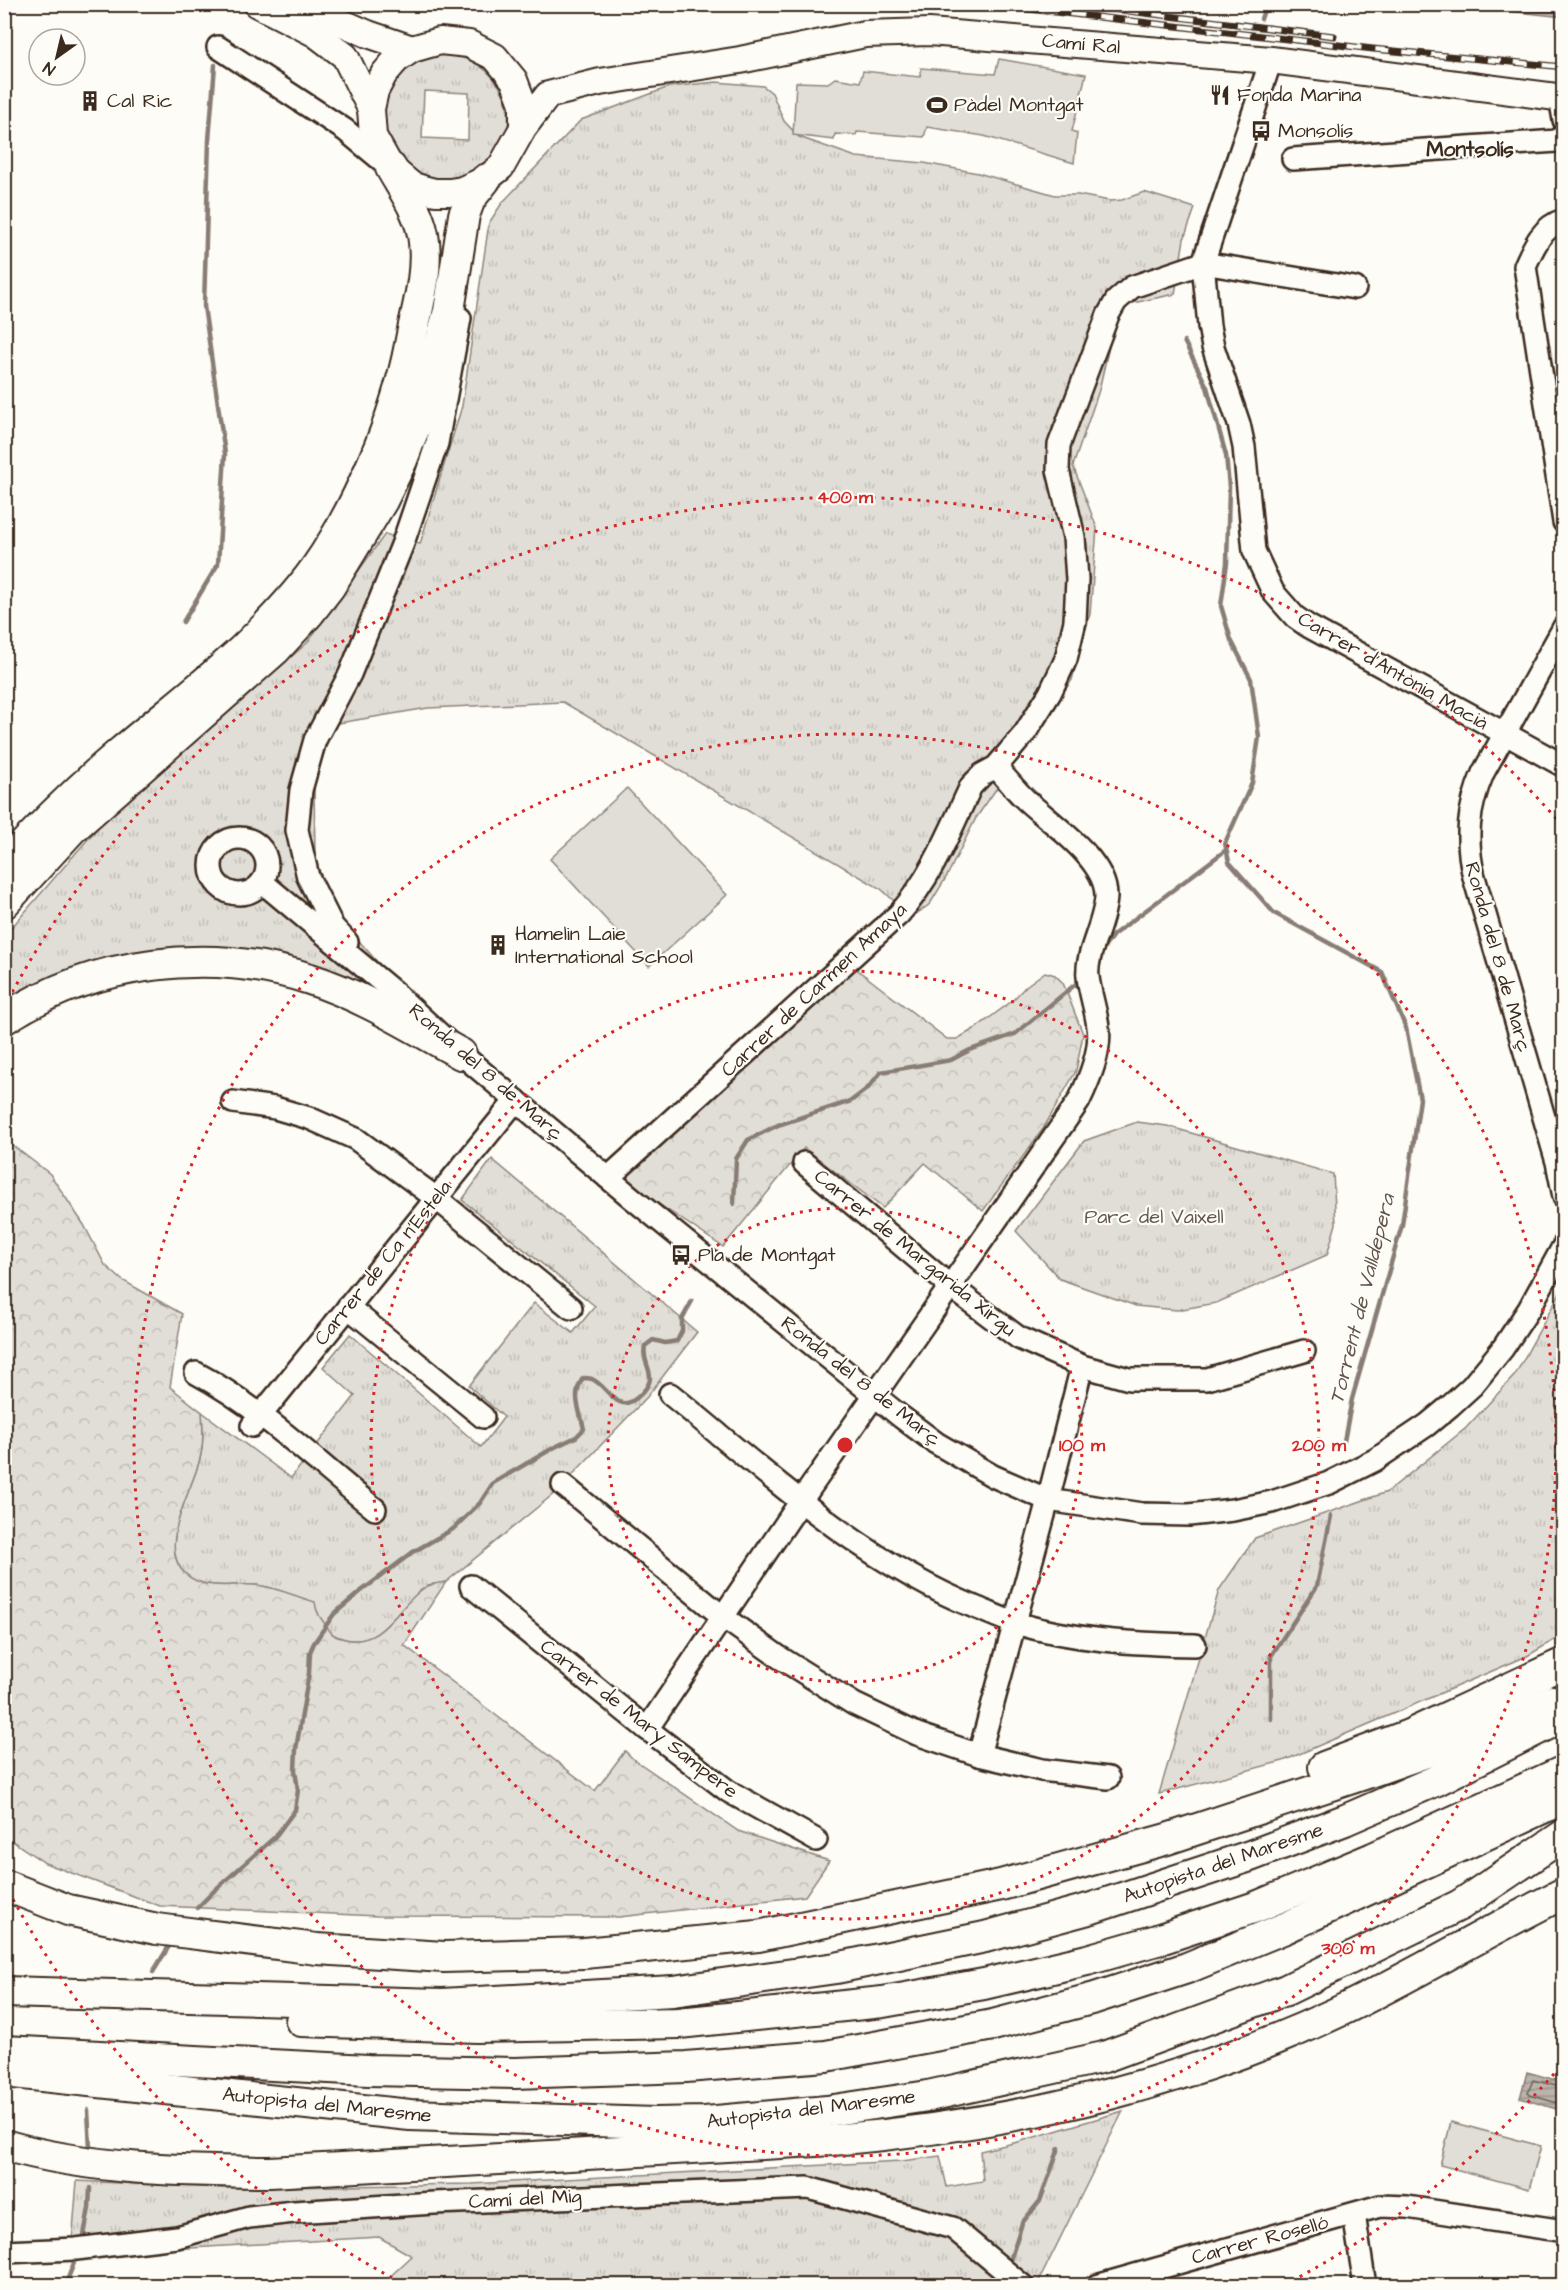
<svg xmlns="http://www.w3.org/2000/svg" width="1568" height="2290" viewBox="0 0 1568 2290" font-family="'Architects Daughter',sans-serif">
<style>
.grass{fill:url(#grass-tufts);stroke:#8e847a;stroke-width:1.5;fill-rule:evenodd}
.forest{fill:url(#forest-crowns);stroke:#8e847a;stroke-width:1.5}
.garden{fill:#e1ded7;stroke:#8e847a;stroke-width:1.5}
.water{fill:url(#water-rules);stroke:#887d74;stroke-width:1.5}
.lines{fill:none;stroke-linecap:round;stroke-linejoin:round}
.shore{stroke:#6e6157;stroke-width:1.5}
.stream{stroke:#887d74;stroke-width:4.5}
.minor-casing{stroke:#3b2a1e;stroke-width:26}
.major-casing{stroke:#3b2a1e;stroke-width:30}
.highway-casing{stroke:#3b2a1e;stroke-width:34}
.minor{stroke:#fdfcf7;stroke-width:21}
.major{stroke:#fdfcf7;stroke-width:26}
.highway{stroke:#fdfcf7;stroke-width:30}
.rail-casing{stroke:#3b2a1e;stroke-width:7}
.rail{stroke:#fdfcf7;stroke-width:4.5;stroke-dasharray:14;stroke-linecap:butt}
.ring{fill:none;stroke:#d62828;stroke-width:3;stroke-dasharray:3 6}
.labels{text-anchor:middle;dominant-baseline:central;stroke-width:4.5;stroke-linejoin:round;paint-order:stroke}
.street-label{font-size:20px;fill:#3b2a1e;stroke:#fdfcf7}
.poi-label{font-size:20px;fill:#3b2a1e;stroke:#fdfcf7;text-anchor:start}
.park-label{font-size:20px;fill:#64574c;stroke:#fdfcf7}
.neighbourhood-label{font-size:21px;font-weight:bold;fill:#3b2a1e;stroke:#fdfcf7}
.water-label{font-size:21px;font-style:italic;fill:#615349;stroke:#fdfcf7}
.centre{fill:#d62828;stroke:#fdfcf7;stroke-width:3}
.ring-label{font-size:18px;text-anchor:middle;font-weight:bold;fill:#d62828;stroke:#fdfcf7;stroke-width:4.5;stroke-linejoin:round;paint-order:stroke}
</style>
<defs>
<pattern id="grass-tufts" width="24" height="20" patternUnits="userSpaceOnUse" patternTransform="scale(1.5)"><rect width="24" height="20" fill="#e1ded7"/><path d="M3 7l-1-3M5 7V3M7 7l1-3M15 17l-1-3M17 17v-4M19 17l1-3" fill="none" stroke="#c2bfb8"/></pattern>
<pattern id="forest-crowns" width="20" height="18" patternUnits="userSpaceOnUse" patternTransform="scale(1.5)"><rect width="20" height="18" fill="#e1ded7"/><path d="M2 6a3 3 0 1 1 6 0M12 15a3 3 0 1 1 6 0" fill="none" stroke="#c2bfb8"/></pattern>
<pattern id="water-rules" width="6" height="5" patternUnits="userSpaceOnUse" patternTransform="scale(1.5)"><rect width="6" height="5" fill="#bbb4ad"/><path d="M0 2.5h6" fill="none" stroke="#99938c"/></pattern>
</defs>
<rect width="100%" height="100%" fill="#fdfcf7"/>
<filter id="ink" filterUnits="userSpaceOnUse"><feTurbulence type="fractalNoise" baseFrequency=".0167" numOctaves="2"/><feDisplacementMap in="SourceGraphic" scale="12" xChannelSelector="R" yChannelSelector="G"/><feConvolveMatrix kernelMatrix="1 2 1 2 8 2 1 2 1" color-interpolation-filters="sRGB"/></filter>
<g filter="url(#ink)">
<!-- grass -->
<g class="grass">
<path d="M440,55c60,-3 95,72 44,110 -10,8 -19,13 -32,14 -77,8 -98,-107 -12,-124zM424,91l45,2 -1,47 -46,-2z"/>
<polygon points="716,82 763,86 772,93 784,121 799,137 856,157 924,163 978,173 1055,195 1078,195 1110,201 1122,200 1144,192 1195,208 1184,239 1175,294 1128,304 1114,325 1099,390 1073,466 1097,528 1090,614 1072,680 976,818 947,876 930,904 912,917 881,889 563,702 428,708 333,724 314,785 315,858 333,911 393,980 370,991 248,955 115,956 5,1006 5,935 107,817 307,643 385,534 420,544 462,406 489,223 502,203 581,120 669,87"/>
<polygon points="1137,1122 1167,1126 1333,1174 1336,1224 1327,1255 1216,1303 1177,1310 1136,1306 1060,1279 1016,1231 1084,1141"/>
<path d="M492,1159l205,173 -50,65 -91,95 -110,90c-8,1 -16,2 -22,6 -29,19 -44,67 -88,48 -11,-5 -20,-22 -22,-34 -17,-5 -35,-13 -52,-16 -20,-4 -41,3 -60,-3 -55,-18 -13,-85 -3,-121 5,-16 4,-33 3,-50l89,66 64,-82 -32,-29 27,-33 131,113 23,-30 -35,-31 65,-83 39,30 22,-27 -133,-106z"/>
<polygon points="1563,1287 1563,1635 1527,1656 1283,1761 1159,1794 1219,1590 1255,1538 1387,1492 1466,1428 1515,1375"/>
<polygon points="1123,2111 1037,2285 381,2285 412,2256 379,2237 71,2255 77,2181 223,2188 472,2184 902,2161 940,2156 947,2187 983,2181 980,2151 1018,2142"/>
</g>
<!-- forest -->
<g class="forest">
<polygon points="855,968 947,1039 957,1039 976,1028 1012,1001 1026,986 1045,972 1055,975 1063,983 1083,1034 1076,1071 1043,1129 983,1211 925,1163 883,1208 804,1148 723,1247 620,1178"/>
<path d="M4,1139l46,35 34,51 21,40 17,15 60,34 -12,73 32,25c1,17 2,34 -3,50 -10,36 -52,103 3,121 20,6 40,-1 60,3 18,3 35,11 53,16 1,12 8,19 15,29 3,5 9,7 15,8 38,9 52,-33 79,-51 6,-4 14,-5 22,-6l-42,63 191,146 30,-40 7,7 106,73 91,30 -24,35 -186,21 -241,-1 -218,-10 -115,-43 -40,-27z"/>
</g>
<!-- garden -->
<g class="garden">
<polygon points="999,59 1086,74 1072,131 1077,133 1074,163 984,136 927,127 924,137 857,132 856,135 835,134 834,140 793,135 796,82 828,83 835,78 860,82 863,71 920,77 921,68 995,74"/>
<polygon points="627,788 727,895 649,966 550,859"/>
<polygon points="1451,2122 1541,2146 1529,2189 1440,2165"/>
</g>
<!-- water -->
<g class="water">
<polygon points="1454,5 1563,5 1563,17"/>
<polygon points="1527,2072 1563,2082 1563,2111 1520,2098"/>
</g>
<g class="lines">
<!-- shore -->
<g class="shore">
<polyline points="1501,4 1564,11"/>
<polyline points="1564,2088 1533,2080 1528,2092 1530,2095 1564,2105"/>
</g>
<!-- stream -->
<g class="stream">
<polyline points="1261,19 1266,4"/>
<polyline points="1184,341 1207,387 1226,455 1229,487 1227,563 1221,606 1231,640 1251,679 1259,737 1252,783 1225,843 1229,862 1274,913 1382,972 1406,1028 1420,1099 1402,1225 1352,1399 1344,1441"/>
<polyline points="183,622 218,564 225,454 204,306 209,140 215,65"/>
<polyline points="1104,948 1113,935 1226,850"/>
<polyline points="734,1204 736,1159 748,1140 778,1125 851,1101 868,1088 881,1072 951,1060 970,1050 1015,1034 1077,983"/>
<polyline points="1271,1719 1271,1656 1317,1586 1331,1516"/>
<path d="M197,1908l18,-18 60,-53 20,-27 3,-20 -3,-20 1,-21 13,-76 1,-21 4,-9 20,-29 26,-22 53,-40 40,-23 27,-26 13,-20 62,-36 21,-10 8,-8c-4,-19 -13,-33 -1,-51 3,0 6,0 9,1 17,7 25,40 49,15 4,-4 9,-10 9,-16 0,-12 -8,-18 -5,-32l8,-6 12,3 12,-2 5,-10v-12l10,-18"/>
<polyline points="153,1972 171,1943"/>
<polyline points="88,2110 90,2149"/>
<polyline points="83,2241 89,2208 90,2188"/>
<polyline points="1010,2261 1022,2223 1040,2201 1059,2148"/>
<polyline points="65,2286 77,2255"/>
</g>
<!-- minor casing -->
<g class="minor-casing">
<g id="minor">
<polyline points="218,47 345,130 385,163"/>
<polyline points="1271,60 1203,263 1209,326 1213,347 1239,424 1244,447 1254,551 1273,592 1295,617 1308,626 1564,766"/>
<polyline points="1560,97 1564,120"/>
<polyline points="1293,159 1557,141 1564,135"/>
<path d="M1564,220c-22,6 -31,28 -39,46l39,256"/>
<path d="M1564,627l-81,146c-15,35 -18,67 -9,104l83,285 7,35"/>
<circle cx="239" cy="866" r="28"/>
<polyline points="262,882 395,993 461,1054 632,1198 900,1416 936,1443 993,1476 1048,1500 1142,1514 1189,1515 1233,1510 1272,1502 1329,1483 1375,1460 1427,1425 1450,1406 1472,1386 1503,1348 1529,1309 1564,1245"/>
<polyline points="347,942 333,927 308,877 297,830 301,790 315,740 350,674 403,543 437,443 460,318"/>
<polyline points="233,1102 275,1108 309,1118 356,1139 436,1198 571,1308"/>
<polyline points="804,1163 950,1286 1019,1338 1082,1366 1129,1379 1207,1379 1304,1351"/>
<path d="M608,1178l291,-264c33,-37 51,-83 72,-128l12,-12 13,-7 29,-34 25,-40 16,-34 9,-38 2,-42 -3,-42 -16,-67 1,-25 49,-130 8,-14 16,-14 71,-24 152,25"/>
<polyline points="348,1307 483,1417"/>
<path d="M196,1373c64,34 123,91 179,136"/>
<path d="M670,1394c97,79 190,167 307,214 13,5 25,11 38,15 58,17 119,21 180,22"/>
<polyline points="252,1426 516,1100"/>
<polyline points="563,1485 723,1617 779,1657 854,1704 917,1734 979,1755 1042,1770 1108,1778"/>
<polyline points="471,1586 647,1729 728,1791 816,1840"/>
<path d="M647,1729l154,-228 278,-400c10,-21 23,-51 19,-74 -2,-17 -8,-33 -10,-50 -3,-23 17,-54 18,-80 1,-37 -54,-73 -79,-96 -11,-10 -21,-23 -31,-34"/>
<polyline points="979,1755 1048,1500 1082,1366"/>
<polyline points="1354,2214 1365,2286"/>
<polyline points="4,2252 76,2249 177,2237 249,2217 294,2212 434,2203 808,2188 953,2228 1023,2286"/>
<polyline points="1096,2286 1380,2206 1407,2207 1564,2231"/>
</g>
</g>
<!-- major casing -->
<g class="major-casing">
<g id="major">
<polyline points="257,4 316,34 345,56 371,109"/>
<polyline points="299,4 368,34 412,49"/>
<polyline points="523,128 523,104 514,80 495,57 469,44 440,41 412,49 396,60 384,74 375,91 371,109 373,136 391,168 411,185 423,189 435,192 450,192 462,190 485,180 501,167 523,128 548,95 600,82 740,60 865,34 929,32 1271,60 1564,98"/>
</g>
</g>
<!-- highway casing -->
<g class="highway-casing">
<g id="highway">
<path d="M4,866c36,-40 76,-79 117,-114 40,-34 82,-66 121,-102 26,-25 52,-52 73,-81 43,-61 81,-151 95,-224 6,-34 18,-68 14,-103 -2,-26 -20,-51 -33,-74"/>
<polyline points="4,903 72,829 275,650 309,613 330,586 382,501 402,460 425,400 449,311 464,215 470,199 485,180"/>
<path d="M4,1019c89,-58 206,-73 306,-40 53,17 102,48 151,75"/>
<polyline points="1324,1767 1409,1735 1564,1663"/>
<polyline points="4,1885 68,1910 157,1929 317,1949 444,1957 584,1953 758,1936 1001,1885 1167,1839 1361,1775 1466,1738 1552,1701"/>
<polyline points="4,1992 442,2004 673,1991 836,1968 985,1937 1092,1908 1250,1856 1345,1820 1435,1781 1564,1716"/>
<polyline points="301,2021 477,2027 679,2023 883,2002 984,1984 1087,1960 1157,1940 1256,1907 1373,1858 1564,1771"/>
<polyline points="4,2051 368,2070 515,2073 686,2067 826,2056 993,2025 1095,1998 1187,1968 1285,1928 1564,1798"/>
<polyline points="4,2072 410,2115 656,2123 705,2122 827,2111 928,2096 1104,2057 1286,1990 1460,1905 1564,1835"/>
<path d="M4,2145c86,25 177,26 266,27l563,-32c174,-15 347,-53 505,-128 77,-37 149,-81 226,-119"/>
</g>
</g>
<!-- minor -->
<use href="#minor" class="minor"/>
<!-- major -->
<use href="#major" class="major"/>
<!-- highway -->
<use href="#highway" class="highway"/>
<!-- rail casing -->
<g class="rail-casing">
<g id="rail">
<polyline points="986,4 1373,49 1564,67"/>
<polyline points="1070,4 1334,36"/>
</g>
</g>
<!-- rail -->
<use href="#rail" class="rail"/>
</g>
</g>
<!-- distance rings -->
<g class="ring">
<circle cx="845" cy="1445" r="237"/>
<circle cx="845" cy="1445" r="474"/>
<circle cx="845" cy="1445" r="711"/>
<path d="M1560 2067A948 948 0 0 1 1290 2282M400 2282A948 948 0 0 1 8 1890M8 1000A948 948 0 0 1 1560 823"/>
</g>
<!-- icons -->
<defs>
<g id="restaurant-bare" transform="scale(1.62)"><path d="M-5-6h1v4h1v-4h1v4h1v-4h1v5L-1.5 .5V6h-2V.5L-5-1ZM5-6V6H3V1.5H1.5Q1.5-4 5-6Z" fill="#3b2a1e" stroke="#fdfcf7" stroke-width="2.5" paint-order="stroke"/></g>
<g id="building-bare" transform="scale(1.62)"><path d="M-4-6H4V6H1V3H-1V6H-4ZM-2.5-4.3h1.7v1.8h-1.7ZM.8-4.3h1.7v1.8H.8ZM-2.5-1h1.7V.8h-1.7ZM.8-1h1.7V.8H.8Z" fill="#3b2a1e" stroke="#fdfcf7" stroke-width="2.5" paint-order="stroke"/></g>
<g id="stadium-bare" transform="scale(1.62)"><path d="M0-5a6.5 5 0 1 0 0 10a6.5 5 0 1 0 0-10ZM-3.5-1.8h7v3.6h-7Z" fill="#3b2a1e" stroke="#fdfcf7" stroke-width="2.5" paint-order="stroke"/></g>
<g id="bus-bare" transform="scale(1.62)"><path d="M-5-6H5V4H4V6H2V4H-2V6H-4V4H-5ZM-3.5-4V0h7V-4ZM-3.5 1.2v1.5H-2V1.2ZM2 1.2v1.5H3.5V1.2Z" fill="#3b2a1e" stroke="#fdfcf7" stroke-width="2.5" paint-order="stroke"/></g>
</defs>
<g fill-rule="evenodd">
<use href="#restaurant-bare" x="1220" y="95"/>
<use href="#building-bare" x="90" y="101"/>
<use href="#stadium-bare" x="937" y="105"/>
<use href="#bus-bare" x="1261" y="131"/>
<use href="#building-bare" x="498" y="945"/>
<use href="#bus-bare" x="681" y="1255"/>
</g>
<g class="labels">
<!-- street labels -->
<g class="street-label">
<text transform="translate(1081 44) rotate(5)">Camí Ral</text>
<text transform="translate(1393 671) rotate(30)">Carrer d'Antònia Macià</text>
<text transform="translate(1498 957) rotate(74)">Ronda del 8 de Març</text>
<text transform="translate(814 990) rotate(-43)">Carrer de Carmen Amaya</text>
<text transform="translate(486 1072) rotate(41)">Ronda del 8 de Març</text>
<text transform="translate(915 1253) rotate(39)">Carrer de Margarida Xirgu</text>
<text transform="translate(383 1263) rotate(-51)">Carrer de Ca n'Estela</text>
<text transform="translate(861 1381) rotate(38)">Ronda del 8 de Març</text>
<text transform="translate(639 1719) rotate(38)">Carrer de Mary Sampere</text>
<text transform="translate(1223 1863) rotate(-19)">Autopista del Maresme</text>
<text transform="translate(327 2105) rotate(6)">Autopista del Maresme</text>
<text transform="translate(811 2109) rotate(-7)">Autopista del Maresme</text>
<text transform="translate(525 2199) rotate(-3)">Camí del Mig</text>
<text transform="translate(1260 2240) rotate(-15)">Carrer Roselló</text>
</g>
<!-- poi labels -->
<g class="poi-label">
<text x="1237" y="95">Fonda Marina</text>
<text x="107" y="101">Cal Ric</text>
<text x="954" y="105">Pàdel Montgat</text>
<text x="1278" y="131">Monsolís</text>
<text x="515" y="934">Hamelin Laie<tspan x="515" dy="23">International School</tspan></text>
<text x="698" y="1255">Pla de Montgat</text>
</g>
<!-- park labels -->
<g class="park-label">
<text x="1154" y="1217">Parc del Vaixell</text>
</g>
<!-- neighbourhood labels -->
<g class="neighbourhood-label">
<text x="1470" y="149">Montsolís</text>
</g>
<!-- water labels -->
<g class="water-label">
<text transform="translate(1362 1299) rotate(-76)">Torrent de Valldepera</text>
</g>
</g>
<circle cx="845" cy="1445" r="9" class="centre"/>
<g class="ring-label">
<text x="845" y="503">400 m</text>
<text x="1082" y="1451">100 m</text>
<text x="1319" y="1451">200 m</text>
<text x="1348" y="1954">300 m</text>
</g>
<!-- margin -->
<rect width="1568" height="2290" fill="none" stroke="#fdfcf7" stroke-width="24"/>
<rect x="12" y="12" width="1544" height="2266" fill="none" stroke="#3b2a1e" stroke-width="2" filter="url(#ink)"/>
<!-- north arrow -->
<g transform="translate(57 57) rotate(214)"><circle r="28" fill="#fdfcf7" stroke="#afa8a0" stroke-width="1.5"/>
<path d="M0-4.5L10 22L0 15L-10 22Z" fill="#3b2a1e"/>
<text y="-9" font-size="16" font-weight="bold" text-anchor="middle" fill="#3b2a1e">N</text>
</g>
</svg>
